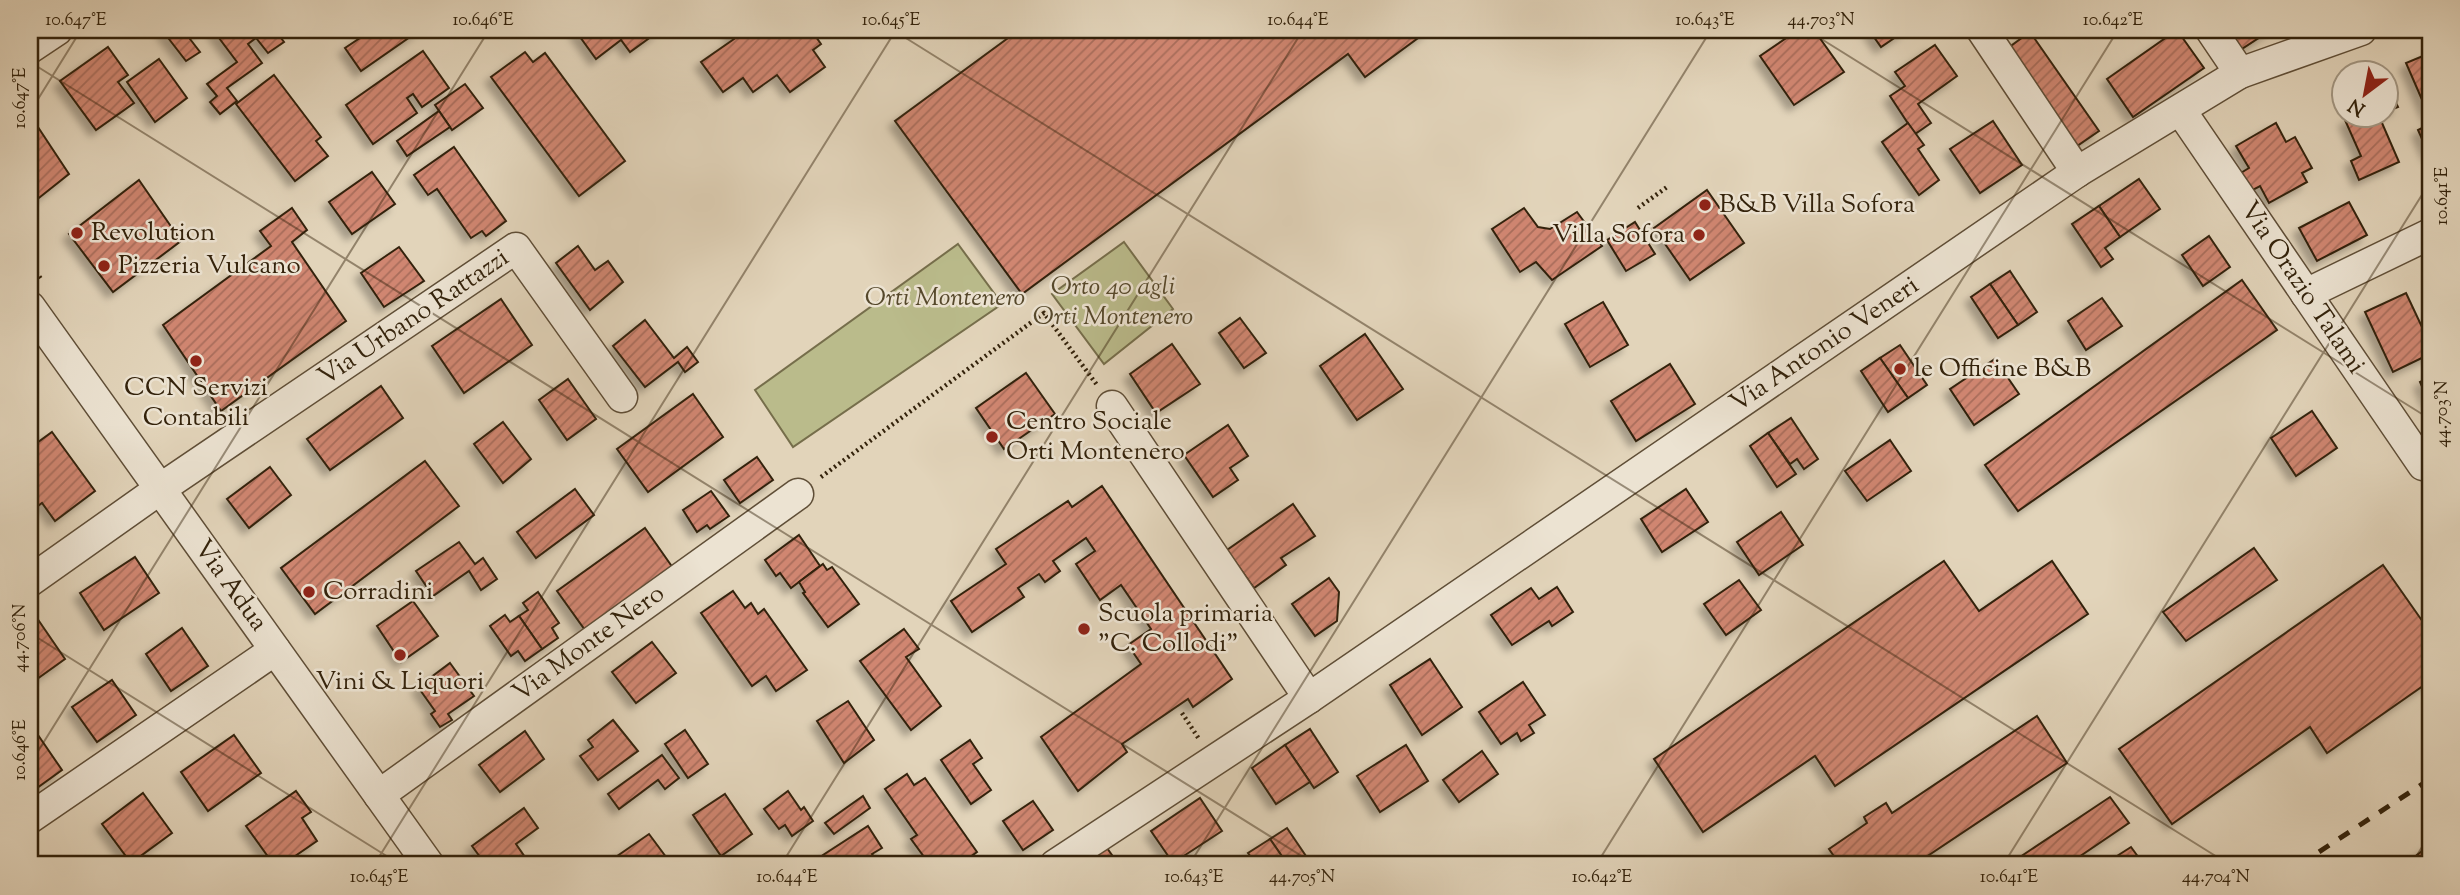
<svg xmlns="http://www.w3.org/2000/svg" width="2460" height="895" viewBox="0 0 2460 895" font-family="'Sorts Mill Goudy',serif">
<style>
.green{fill:#babb8b;stroke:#766e4b;stroke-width:2}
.building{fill:url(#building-hatch);stroke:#33220b;stroke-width:2;filter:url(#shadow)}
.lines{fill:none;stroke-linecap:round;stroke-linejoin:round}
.minor-casing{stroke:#5f4e37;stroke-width:33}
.path{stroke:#33220b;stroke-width:4.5;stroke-dasharray:2 3.5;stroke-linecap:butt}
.minor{stroke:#ece3d2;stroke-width:30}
.rail{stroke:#33220b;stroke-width:5;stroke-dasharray:12 12;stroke-linecap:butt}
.ticks{fill:none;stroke:#33220b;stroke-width:2;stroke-opacity:0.45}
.poi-dot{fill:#8f2418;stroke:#ece3d2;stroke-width:2.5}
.labels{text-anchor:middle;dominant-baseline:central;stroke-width:5;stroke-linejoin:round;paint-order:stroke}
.poi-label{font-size:26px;fill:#33220b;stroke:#ece3d2;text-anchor:start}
.park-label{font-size:26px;font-style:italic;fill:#55482b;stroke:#ece3d2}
.street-label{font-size:26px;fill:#33220b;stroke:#ece3d2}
.neatline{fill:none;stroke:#33220b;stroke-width:2.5}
.ticks-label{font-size:18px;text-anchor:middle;fill:#33220b}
</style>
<defs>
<pattern id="building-hatch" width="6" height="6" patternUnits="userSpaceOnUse" patternTransform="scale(1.75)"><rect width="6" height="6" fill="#d08671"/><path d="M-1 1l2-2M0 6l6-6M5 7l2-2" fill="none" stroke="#a96d5b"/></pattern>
<filter id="shadow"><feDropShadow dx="-6" dy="6" stdDeviation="3.5" flood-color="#0004"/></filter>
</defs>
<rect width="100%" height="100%" fill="#e2d4ba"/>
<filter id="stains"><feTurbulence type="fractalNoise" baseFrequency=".00286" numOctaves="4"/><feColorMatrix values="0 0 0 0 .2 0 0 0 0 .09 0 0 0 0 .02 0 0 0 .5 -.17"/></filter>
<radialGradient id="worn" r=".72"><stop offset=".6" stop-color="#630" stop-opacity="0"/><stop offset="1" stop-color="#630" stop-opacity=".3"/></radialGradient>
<!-- green -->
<g class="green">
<polygon points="1124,242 1173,309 1104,364 1052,294"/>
<polygon points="958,244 1002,304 793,447 755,390"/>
</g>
<!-- building -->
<g class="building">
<polygon points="162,30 201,30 190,39 200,52 186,61"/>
<polygon points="213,30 275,30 284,42 268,53 256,38 248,44 262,63 227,88 237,101 220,114 210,102 217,96 207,84 237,62"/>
<polygon points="372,30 420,30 361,71 345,48"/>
<polygon points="575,30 659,30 659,31 630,52 621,40 596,59"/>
<polygon points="728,30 811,30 821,44 813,50 825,67 790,92 777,75 753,92 743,78 723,92 701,62 734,39"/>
<polygon points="1019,30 1429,30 1365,77 1348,54 1022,294 895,121"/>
<polygon points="1798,30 1814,30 1844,72 1794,105 1760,56"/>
<polygon points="1869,30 1906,30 1881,47"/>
<polygon points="2177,30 2204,68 2133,117 2107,79"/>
<polygon points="2218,30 2271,30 2234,54"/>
<polygon points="2030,32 2099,131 2077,146 2008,48"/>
<polygon points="1935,45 1957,76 1918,104 1931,123 1915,134 1890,96 1905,86 1895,72"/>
<polygon points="108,47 128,75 118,82 134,103 96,130 60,81"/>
<polygon points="423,51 449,88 422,107 413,94 407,98 417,113 373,144 346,105"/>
<polygon points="525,52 533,62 545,53 625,161 579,196 491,77"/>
<polygon points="2430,53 2430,118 2406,63"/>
<polygon points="159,59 187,98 155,122 127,82"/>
<polygon points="274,75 321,137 316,141 328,156 295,181 236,104"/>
<polygon points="2386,82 2398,107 2386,112"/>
<polygon points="465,84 483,108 452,130 435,105"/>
<polygon points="439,111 450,127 407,156 397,141"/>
<polygon points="30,115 69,174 30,205"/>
<polygon points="2355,116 2379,116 2399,162 2359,180 2351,161 2361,156 2345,120"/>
<polygon points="1993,121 2022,165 1980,193 1950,149"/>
<polygon points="1908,123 1924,145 1918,149 1939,180 1919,195 1882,142"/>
<polygon points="2276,123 2286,142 2295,137 2312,168 2302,173 2307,182 2269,203 2260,186 2249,192 2239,174 2249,168 2236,146"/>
<polygon points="2430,124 2430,157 2418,130"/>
<polygon points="454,147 506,221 486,236 482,231 471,238 437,189 428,195 414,175"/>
<polygon points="372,172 395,204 352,234 329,202"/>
<polygon points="2139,179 2160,209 2120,237 2099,206"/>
<polygon points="139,180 181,241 113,292 69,234"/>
<polygon points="1707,190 1744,243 1690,280 1654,228"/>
<polygon points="2349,202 2367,235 2317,261 2299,228"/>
<polygon points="2099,206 2120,237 2105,248 2113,259 2101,267 2072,224"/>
<polygon points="292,208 307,230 292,242 346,321 221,411 163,325 271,246 260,231"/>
<polygon points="1524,208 1538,227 1550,229 1577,212 1602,246 1552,280 1536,262 1520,272 1492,229"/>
<polygon points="1635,222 1655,254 1626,271 1607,240"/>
<polygon points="2209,236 2230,267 2203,286 2182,255"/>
<polygon points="578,246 595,270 608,261 623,282 590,310 556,263"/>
<polygon points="399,247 424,281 384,307 361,273"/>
<polygon points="2010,271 2037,312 2018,325 1990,284"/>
<polygon points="2242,280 2277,330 2018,511 1985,465"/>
<polygon points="1990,284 2018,325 1998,338 1971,297"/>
<polygon points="2406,293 2430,344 2430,354 2393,372 2365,312"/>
<polygon points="2102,298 2122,326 2086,350 2068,321"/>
<polygon points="501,299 532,345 464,393 432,346"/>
<polygon points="1603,302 1628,345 1590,367 1565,324"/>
<polygon points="1240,318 1266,353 1244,368 1219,333"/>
<polygon points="645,320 674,358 687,347 698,362 685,372 678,362 645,387 613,346"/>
<polygon points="1365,334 1403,389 1357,420 1320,366"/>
<polygon points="1172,344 1200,384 1156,413 1130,374"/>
<polygon points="1900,345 1927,385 1908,398 1880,358"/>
<polygon points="1880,358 1908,398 1888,412 1861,371"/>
<polygon points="1995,359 2019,394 1974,425 1950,389"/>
<polygon points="1670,364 1695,404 1636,441 1611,401"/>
<polygon points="1026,373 1055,414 1004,449 976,408"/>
<polygon points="2430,377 2430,405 2420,382"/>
<polygon points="568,379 596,419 567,440 539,400"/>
<polygon points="381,386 403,418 330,470 307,439"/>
<polygon points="693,394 723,437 648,492 617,449"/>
<polygon points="2312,411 2337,448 2296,476 2271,438"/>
<polygon points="1791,418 1818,459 1804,469 1797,459 1790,464 1768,433"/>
<polygon points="503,422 531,459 503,483 474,444"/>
<polygon points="1228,425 1248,456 1230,468 1238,480 1213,497 1184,455"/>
<polygon points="52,432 95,491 55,521 42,503 30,512 30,448"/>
<polygon points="1768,433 1796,474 1777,487 1750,446"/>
<polygon points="1890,440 1911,471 1867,501 1845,471"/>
<polygon points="757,457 773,480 740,503 724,480"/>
<polygon points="425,461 459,506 315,614 281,568"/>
<polygon points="270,467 291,495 249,528 227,499"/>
<polygon points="1102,486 1232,679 1193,707 1188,699 1122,744 1127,752 1078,791 1041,737 1141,664 1128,645 1151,629 1121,585 1100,600 1076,564 1095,551 1086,538 1053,561 1060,571 1045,582 1039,574 1018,588 1024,597 972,632 951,601 1006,564 996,549 1068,501 1072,507"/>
<polygon points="575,489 594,515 536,558 517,532"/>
<polygon points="1686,489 1708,522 1662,552 1641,519"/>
<polygon points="711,491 729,516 710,529 707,525 697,532 683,510"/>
<polygon points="1293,504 1315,536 1281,558 1286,565 1254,588 1227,550"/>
<polygon points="1781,512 1803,545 1759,575 1737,542"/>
<polygon points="645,528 673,568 585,630 557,591"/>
<polygon points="799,535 820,566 791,588 780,573 776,576 765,560"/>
<polygon points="459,542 475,564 483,558 497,579 481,590 469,571 433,596 416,571"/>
<polygon points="2254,548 2277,580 2186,641 2163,612"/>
<polygon points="135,557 159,593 104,630 80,593"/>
<polygon points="1944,561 1979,611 2052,561 2088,614 1835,786 1815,756 1703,832 1654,759"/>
<polygon points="823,564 827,570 832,567 859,604 828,627 803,593 805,592 799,582"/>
<polygon points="2383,565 2430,632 2430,681 2327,753 2310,727 2172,824 2119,749"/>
<polygon points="1329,578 1339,592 1337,621 1315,636 1292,604"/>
<polygon points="1739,580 1761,610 1726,635 1704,604"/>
<polygon points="1557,587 1573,612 1552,626 1549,621 1512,645 1491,615 1531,588 1539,599"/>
<polygon points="733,591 745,608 751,603 758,614 764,609 807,670 776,691 766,676 752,686 701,613"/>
<polygon points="538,592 559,623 552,628 558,638 542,649 519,616 528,610 523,603"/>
<polygon points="413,601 438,636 401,662 377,626"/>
<polygon points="505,615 510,622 519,616 542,649 525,661 518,651 511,656 490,626"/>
<polygon points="39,621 65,659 30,684 30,627"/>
<polygon points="182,628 208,666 171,691 146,654"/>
<polygon points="904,629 919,649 906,657 941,706 911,730 860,661"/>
<polygon points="652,642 676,673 636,703 612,672"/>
<polygon points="1430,659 1462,707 1422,735 1390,685"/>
<polygon points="450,663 474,696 448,714 452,720 440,727 431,714 435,711 418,687"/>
<polygon points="112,680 136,715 97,742 72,707"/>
<polygon points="1523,682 1545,715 1529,725 1534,733 1521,741 1517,733 1501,744 1479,712"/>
<polygon points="848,701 874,740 844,763 817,721"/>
<polygon points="2037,716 2067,763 1914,865 1840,865 1829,849 1867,823 1864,817 1886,803 1892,813"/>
<polygon points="613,720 638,751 598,780 580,756 593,747 588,740"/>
<polygon points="1310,729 1338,772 1314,788 1285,745"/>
<polygon points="685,730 708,764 688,778 665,744"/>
<polygon points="525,731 544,759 500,792 479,765"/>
<polygon points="38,735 62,770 30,793 30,741"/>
<polygon points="234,735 261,773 208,811 181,772"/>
<polygon points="970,740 982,758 973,764 991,790 971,804 941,760"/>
<polygon points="1285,745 1310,782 1276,804 1252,768"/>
<polygon points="1406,745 1428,781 1380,812 1357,776"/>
<polygon points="1482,751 1498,774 1459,802 1443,780"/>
<polygon points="662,755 679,778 665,789 658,780 619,809 608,794"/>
<polygon points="907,774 914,785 925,778 977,852 959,865 930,865 911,839 917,835 885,789"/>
<polygon points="296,791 311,812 302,818 317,841 282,865 274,865 246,826"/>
<polygon points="788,791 801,810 804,807 813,821 792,836 785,825 779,829 764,809"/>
<polygon points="143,793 172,833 131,863 102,824"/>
<polygon points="725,794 752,834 721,856 693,815"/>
<polygon points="863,796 870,808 834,834 825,823"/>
<polygon points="2110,797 2129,823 2067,865 2008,865"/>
<polygon points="1200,798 1222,831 1173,863 1151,831"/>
<polygon points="1033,801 1053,830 1023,850 1003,821"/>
<polygon points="524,808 538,828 516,844 527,860 519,865 486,865 472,846"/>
<polygon points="868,826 882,848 872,854 880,865 830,865 823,855"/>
<polygon points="1287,828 1308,859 1299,865 1288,865 1270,839"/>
<polygon points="649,834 672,865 613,865 610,861"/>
<polygon points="1270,839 1288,865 1257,865 1248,853"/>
<polygon points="2430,845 2430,865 2425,865 2417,855"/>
<polygon points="2131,847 2144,865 2103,865"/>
<polygon points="1107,848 1119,865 1097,865 1092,857"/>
</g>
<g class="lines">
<!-- minor casing -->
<g class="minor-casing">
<g id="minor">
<polyline points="1982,30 2077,172"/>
<polyline points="2211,30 2240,73"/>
<polyline points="30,48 57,30"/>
<polyline points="2181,111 2423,465"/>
<polyline points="2306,294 2430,234"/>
<polyline points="30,307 429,865"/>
<polyline points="1112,406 1309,698"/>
<polyline points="30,581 160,489 516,248 622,397"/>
<polyline points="379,795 798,494"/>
<polyline points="30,818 275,650"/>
<polyline points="1055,865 1309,698 2077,172 2240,73 2361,30"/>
</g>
</g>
<!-- path -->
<g class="path">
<polyline points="1638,208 1667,187"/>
<polyline points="30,263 41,279"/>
<polyline points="821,477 1044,313 1097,385"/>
<polyline points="1182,713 1199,739"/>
</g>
<!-- minor -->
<use href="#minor" class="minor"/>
<!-- rail -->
<polyline class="rail" points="2299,865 2430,779"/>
</g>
<!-- ticks -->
<path class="ticks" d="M893,30l1337,835M1807,30l623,389M30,62l1286,803M30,112l51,-82M30,633l371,232M30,764l459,-734M374,865l522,-835M781,865l522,-835M1189,865l522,-835M1596,865l522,-835M2003,865l427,-683M2411,865l19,-31"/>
<!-- markers -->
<g class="poi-dot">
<circle cx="1705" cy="205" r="7"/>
<circle cx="77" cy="233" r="7"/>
<circle cx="1699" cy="235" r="7"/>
<circle cx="104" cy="266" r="7"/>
<circle cx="196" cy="361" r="7"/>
<circle cx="1900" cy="369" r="7"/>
<circle cx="992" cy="437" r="7"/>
<circle cx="309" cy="592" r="7"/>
<circle cx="1084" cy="629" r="7"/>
<circle cx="400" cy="655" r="7"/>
</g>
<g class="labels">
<!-- poi labels -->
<g class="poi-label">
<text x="1719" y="205">B&amp;B Villa Sofora</text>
<text x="91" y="233">Revolution</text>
<text x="1685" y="235" text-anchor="end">Villa Sofora</text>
<text x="118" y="266">Pizzeria Vulcano</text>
<text x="1914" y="369">le Officine B&amp;B</text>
<text x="196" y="388" text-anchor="middle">CCN Servizi<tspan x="196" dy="30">Contabili</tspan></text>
<text x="1006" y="422">Centro Sociale<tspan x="1006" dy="30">Orti Montenero</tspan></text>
<text x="323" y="592">Corradini</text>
<text x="1098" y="614">Scuola primaria<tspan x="1098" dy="30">"C. Collodi"</tspan></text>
<text x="400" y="682" text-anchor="middle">Vini &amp; Liquori</text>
</g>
<!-- park labels -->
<g class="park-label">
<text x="1113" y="287">Orto 40 agli<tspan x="1113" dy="30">Orti Montenero</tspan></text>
<text x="945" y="298">Orti Montenero</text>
</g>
<!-- street labels -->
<g class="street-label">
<text transform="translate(2302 288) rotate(56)">Via Orazio Talami</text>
<text transform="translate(414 318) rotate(-34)">Via Urbano Rattazzi</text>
<text transform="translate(1825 345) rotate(-34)">Via Antonio Veneri</text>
<text transform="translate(230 586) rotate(54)">Via Adua</text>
<text transform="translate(589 644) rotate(-36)">Via Monte Nero</text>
</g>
</g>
<!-- margin -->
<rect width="2460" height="895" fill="none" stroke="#e2d4ba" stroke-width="77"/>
<!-- north arrow -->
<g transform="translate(2365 94) rotate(212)"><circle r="33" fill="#ece3d2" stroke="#a29682" stroke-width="2"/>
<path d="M0-5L12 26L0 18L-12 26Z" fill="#8f2418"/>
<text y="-10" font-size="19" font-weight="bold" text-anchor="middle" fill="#33220b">N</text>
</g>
<rect x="38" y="38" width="2384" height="818" class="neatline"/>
<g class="ticks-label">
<text x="76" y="25">10.647°E</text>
<text x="483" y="25">10.646°E</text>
<text x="891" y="25">10.645°E</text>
<text x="1298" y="25">10.644°E</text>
<text x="1705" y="25">10.643°E</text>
<text x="1821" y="25">44.703°N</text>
<text x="2113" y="25">10.642°E</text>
<text transform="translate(19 98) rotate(-90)" y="6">10.647°E</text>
<text transform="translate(2441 196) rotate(-90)" y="6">10.641°E</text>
<text transform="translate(2441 414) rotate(-90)" y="6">44.703°N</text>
<text transform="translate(19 638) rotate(-90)" y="6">44.706°N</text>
<text transform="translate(19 750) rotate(-90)" y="6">10.646°E</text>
<text x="379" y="882">10.645°E</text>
<text x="787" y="882">10.644°E</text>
<text x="1194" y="882">10.643°E</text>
<text x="1302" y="882">44.705°N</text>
<text x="1602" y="882">10.642°E</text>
<text x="2009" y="882">10.641°E</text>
<text x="2216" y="882">44.704°N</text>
</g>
<rect width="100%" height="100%" filter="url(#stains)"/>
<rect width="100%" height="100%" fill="url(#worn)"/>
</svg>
